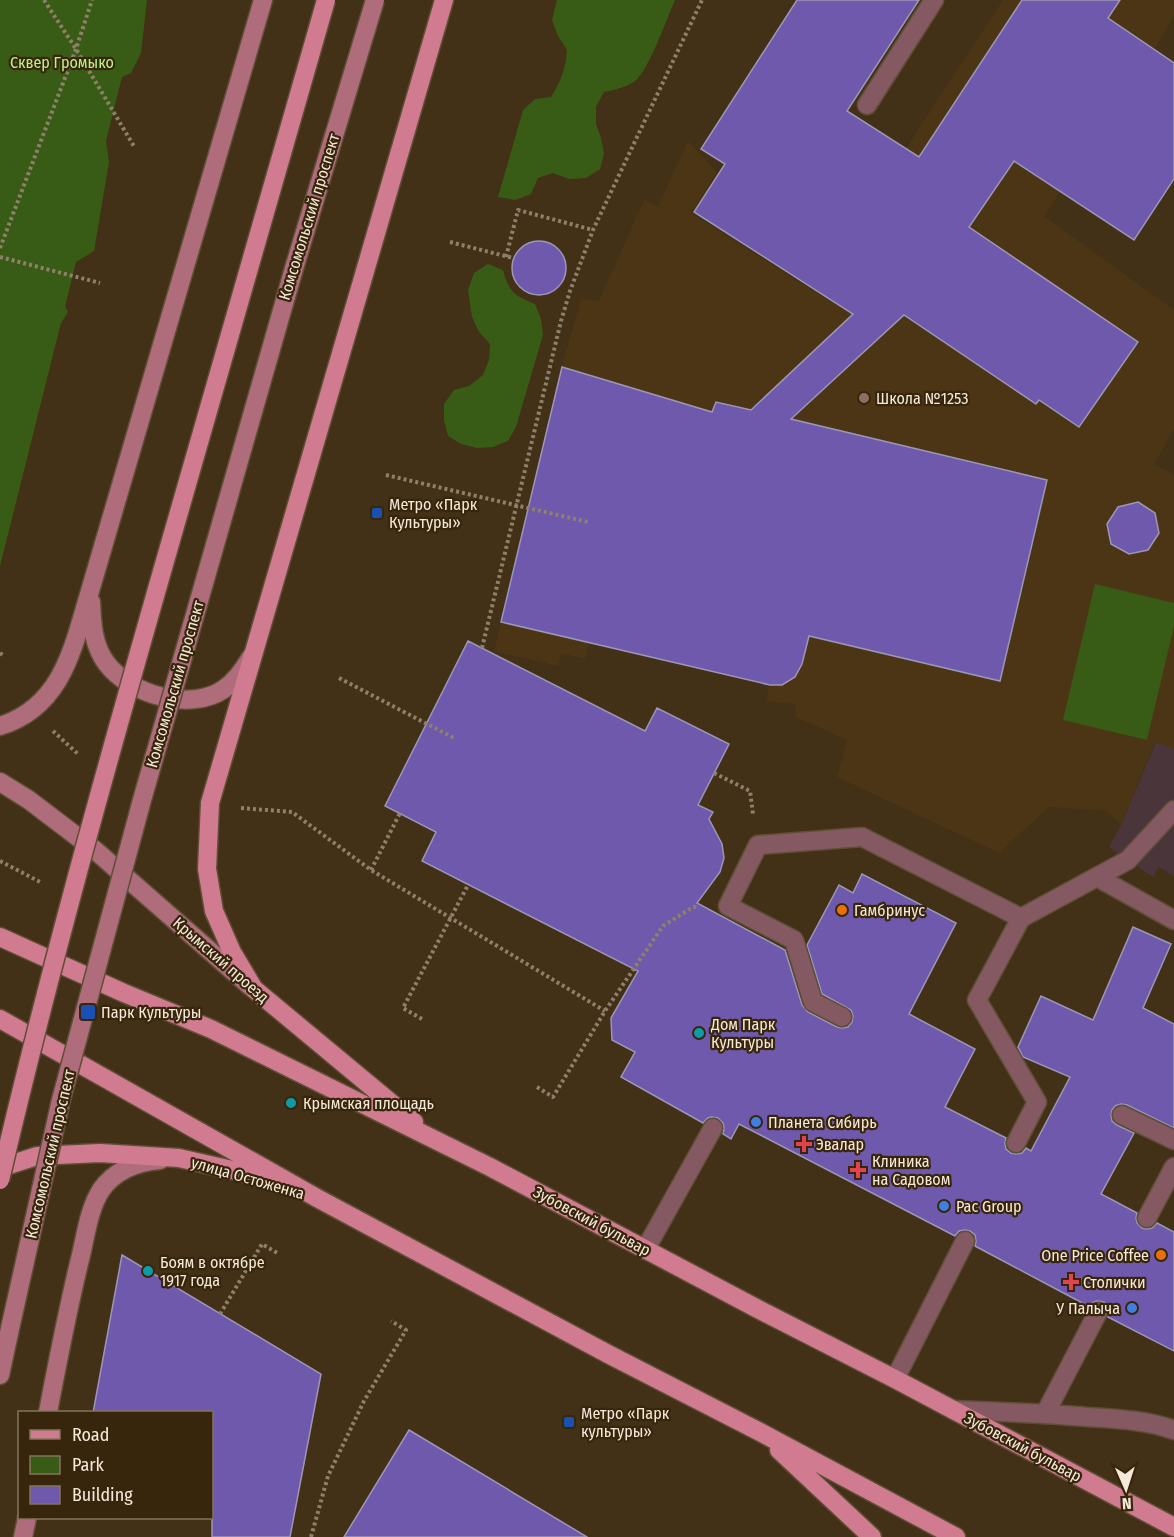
<svg xmlns="http://www.w3.org/2000/svg" width="1174" height="1537" viewBox="0 0 1174 1537" font-family="'Fira Sans Condensed',sans-serif">
<style>
.built{fill:#4c3515}
.medical{fill:#49353a}
.green{fill:#385c15}
.building{fill:#6e59ac;stroke:#9c97b7;stroke-width:1.5}
.lines{fill:none;stroke-linecap:round;stroke-linejoin:round}
.lane-casing{stroke:#5f4e36;stroke-width:21}
.street-casing{stroke:#5f4e36;stroke-width:21}
.secondary-casing{stroke:#5f4e36;stroke-width:21}
.primary-casing{stroke:#5f4e36;stroke-width:21}
.path{stroke:#8f806b;stroke-width:4;stroke-dasharray:3 3;stroke-linecap:butt}
.lane{stroke:#845962;stroke-width:18}
.street{stroke:#845962;stroke-width:18}
.secondary{stroke:#af6d7c;stroke-width:18}
.primary{stroke:#d17b90;stroke-width:18}
.secondary-bridge-casing{stroke:#5f4e36;stroke-width:21;stroke-linecap:butt}
.primary-bridge-casing{stroke:#5f4e36;stroke-width:21;stroke-linecap:butt}
.secondary-bridge{stroke:#af6d7c;stroke-width:18}
.primary-bridge{stroke:#d17b90;stroke-width:18}
.education-dot{fill:#8d6e63;stroke:#38260c;stroke-width:2}
.transit-dot{fill:#1a4fb4;stroke:#38260c;stroke-width:2}
.food-dot{fill:#e8710a;stroke:#38260c;stroke-width:2}
.culture-dot{fill:#0f9aa8;stroke:#38260c;stroke-width:2}
.shop-dot{fill:#3f7fe0;stroke:#38260c;stroke-width:2}
.health-dot{fill:#e0444e;stroke:#38260c;stroke-width:2}
.labels{text-anchor:middle;dominant-baseline:central;stroke-width:4.5;stroke-linejoin:round;paint-order:stroke}
.park-label{font-size:16px;fill:#b6f584;stroke:#38260c}
.street-label{font-size:16px;fill:#f5e9da;stroke:#38260c}
.poi-label{font-size:16px;fill:#f5e9da;stroke:#38260c;text-anchor:start}
</style>
<rect width="100%" height="100%" fill="#423017"/>
<!-- built -->
<polygon class="built" points="1003,0 1174,0 1174,15 1154,49 1044,216 1174,310 1174,430 1154,464 1174,475 1174,749 1155,742 1121,825 1107,811 1049,807 999,853 837,777 847,740 796,717 795,704 767,701 769,685 589,642 585,659 561,653 558,666 494,651 562,365 581,299 599,301 644,200 658,206 688,141 717,172 691,213 813,291"/>
<!-- medical -->
<polygon class="medical" points="1156,742 1174,749 1174,876 1159,867 1153,877 1109,847 1121,825"/>
<!-- green -->
<g class="green">
<polygon points="0,0 147,0 141,53 131,73 122,77 106,141 109,162 94,251 76,262 65,307 68,312 61,323 0,566"/>
<path d="M557,0h118c-8,18 -26,70 -40,81 -8,6 -21,9 -31,11l-8,15v17l5,14 3,16 -4,15 -14,9 -17,1 -16,-6 -15,5 -7,16 -16,6 -17,-3 25,-87 12,-11 16,-2c10,-16 15,-29 16,-47l-9,-14 -6,-16z"/>
<path d="M488,264l15,6c6,22 11,26 32,34l6,15 2,16 -27,92 -8,14 -15,6 -16,1 -16,-4 -13,-8 -4,-16v-16l10,-14 15,-4 14,-11 6,-15 1,-16 -11,-12 -7,-15 -4,-27 6,-17z"/>
<polygon points="1095,584 1174,603 1174,626 1147,740 1063,720"/>
</g>
<!-- building -->
<g class="building">
<polygon points="797,0 919,0 847,111 919,157 1022,0 1120,0 1108,18 1174,63 1174,179 1134,240 1014,161 969,227 1138,342 1079,427 1039,400 1036,404 904,315 791,419 1047,480 1000,681 809,636 802,664 795,677 782,685 770,685 501,622 562,367 712,412 716,402 751,410 853,314 694,212 725,164 701,149"/>
<circle cx="539" cy="268" r="27"/>
<polygon points="1138,502 1155,513 1159,533 1148,550 1129,554 1111,544 1107,524 1118,507"/>
<polygon points="468,641 645,731 657,708 729,744 698,805 713,812 709,819 722,844 724,858 720,872 697,903 785,950 802,1005 808,1012 837,1027 842,1028 848,1027 852,1022 853,1016 851,1010 822,994 807,945 839,885 853,893 862,874 956,923 909,1014 975,1049 945,1107 1006,1138 1005,1143 1006,1149 1011,1153 1016,1154 1022,1153 1026,1148 1031,1151 1070,1077 1023,1057 1018,1047 1041,996 1093,1020 1133,927 1171,944 1143,1008 1174,1024 1174,1128 1127,1105 1121,1104 1115,1106 1112,1110 1111,1115 1112,1121 1117,1125 1134,1133 1101,1194 1137,1213 1136,1218 1137,1223 1142,1228 1147,1229 1152,1228 1157,1223 1174,1232 1174,1351 1108,1317 1109,1311 1107,1305 1104,1302 1097,1301 1092,1303 1088,1306 975,1246 976,1241 975,1235 970,1231 965,1230 959,1231 955,1236 739,1124 731,1139 723,1134 724,1128 723,1123 718,1118 712,1117 708,1118 703,1123 621,1077 635,1052 612,1040 611,1018 638,971 422,861 436,832 385,806"/>
<polygon points="122,1255 321,1374 290,1537 212,1537 212,1413 93,1413"/>
<polygon points="409,1430 587,1537 344,1537"/>
</g>
<g class="lines">
<!-- lane casing -->
<g class="lane-casing">
<g id="lane">
<polyline points="867,105 934,0"/>
<polyline points="1097,877 1174,920"/>
<polyline points="842,1017 813,1002 794,940 728,906 758,845 862,837 1021,918"/>
<polyline points="1122,1115 1174,1140"/>
<polyline points="1016,1143 1037,1102 977,1000 1021,918 1128,860 1174,810"/>
<polyline points="1147,1218 1174,1167"/>
<polyline points="645,1250 713,1128"/>
<polyline points="895,1379 965,1241"/>
<polyline points="1045,1414 1098,1312"/>
</g>
</g>
<!-- street casing -->
<g class="street-casing">
<path id="street" d="M953,1410c45,2 89,3 134,7 30,2 59,3 87,13"/>
</g>
<!-- secondary casing -->
<g class="secondary-casing">
<g id="secondary">
<path d="M91,602c1,22 2,44 16,62 24,31 84,48 117,25 12,-8 20,-20 27,-32"/>
<path d="M0,726c63,-20 73,-79 90,-135l173,-591"/>
<polyline points="0,782 29,800 96,851 250,986"/>
<polyline points="0,1375 9,1333"/>
<path d="M48,1412c10,-52 20,-105 33,-157 5,-21 8,-46 20,-65 14,-20 36,-28 59,-30"/>
<polyline points="23,1537 27,1518"/>
</g>
</g>
<!-- primary casing -->
<g class="primary-casing">
<g id="primary">
<polyline points="0,937 124,993 211,1029 490,1167 756,1308 895,1379 1174,1527"/>
<polyline points="0,1019 317,1198 608,1354 760,1432 956,1537"/>
<polyline points="414,1122 254,989 232,952 214,911 207,869 210,803 444,0"/>
<polyline points="0,1168 37,1156 100,1153 179,1158 241,1172 278,1184"/>
<polyline points="779,1450 872,1537"/>
</g>
</g>
<!-- path -->
<g class="path">
<polyline points="44,0 76,49 135,148"/>
<polyline points="450,242 513,258"/>
<polyline points="0,248 76,49 92,0"/>
<polyline points="0,257 100,283"/>
<polyline points="506,257 518,210 593,230"/>
<polyline points="386,475 588,522"/>
<polyline points="482,648 561,321 570,291 593,230 702,0"/>
<polyline points="0,653 4,656"/>
<polyline points="339,678 454,738"/>
<polyline points="53,731 79,755"/>
<polyline points="714,773 750,791 753,814"/>
<polyline points="241,808 292,812 371,870 605,1011"/>
<polyline points="0,861 42,883"/>
<polyline points="371,870 400,813"/>
<polyline points="422,1019 403,1008 468,885"/>
<polyline points="537,1087 553,1097 605,1011 663,926 693,907 698,907"/>
<polyline points="220,1314 262,1244 279,1254"/>
<polyline points="311,1537 328,1476 364,1401 406,1330 391,1321"/>
</g>
<!-- lane -->
<use href="#lane" class="lane"/>
<!-- street -->
<use href="#street" class="street"/>
<!-- secondary -->
<use href="#secondary" class="secondary"/>
<!-- primary -->
<use href="#primary" class="primary"/>
<!-- secondary-bridge casing -->
<g class="secondary-bridge-casing">
<polyline id="secondary-bridge" points="9,1333 61,1100 142,800 295,265 375,0"/>
</g>
<!-- primary-bridge casing -->
<g class="primary-bridge-casing">
<path id="primary-bridge" d="M0,1180c48,-205 105,-409 163,-612 53,-190 108,-379 163,-568"/>
</g>
<!-- secondary-bridge -->
<use href="#secondary-bridge" class="secondary-bridge"/>
<!-- primary-bridge -->
<use href="#primary-bridge" class="primary-bridge"/>
</g>
<!-- markers -->
<circle class="education-dot" cx="864" cy="398" r="6"/>
<g class="transit-dot">
<rect x="371" y="507" width="12" height="12" rx="3"/>
<rect x="80" y="1004" width="16" height="16" rx="3"/>
<rect x="563" y="1416" width="12" height="12" rx="3"/>
</g>
<g class="food-dot">
<circle cx="842" cy="910" r="6"/>
<circle cx="1161" cy="1255" r="6"/>
</g>
<g class="culture-dot">
<circle cx="699" cy="1033" r="6"/>
<circle cx="291" cy="1103" r="6"/>
<circle cx="148" cy="1271" r="6"/>
</g>
<g class="shop-dot">
<circle cx="756" cy="1122" r="6"/>
<circle cx="944" cy="1206" r="6"/>
<circle cx="1132" cy="1308" r="6"/>
</g>
<g class="health-dot">
<path d="M801 1135h6v6h6v6h-6v6h-6v-6h-6v-6h6z"/>
<path d="M855 1161h6v6h6v6h-6v6h-6v-6h-6v-6h6z"/>
<path d="M1068 1273h6v6h6v6h-6v6h-6v-6h-6v-6h6z"/>
</g>
<g class="labels">
<!-- park labels -->
<g class="park-label">
<text x="62" y="62">Сквер Громыко</text>
</g>
<!-- street labels -->
<g class="street-label">
<text transform="translate(309 217) rotate(-73)">Комсомольский проспект</text>
<text transform="translate(175 684) rotate(-74)">Комсомольский проспект</text>
<text transform="translate(221 960) rotate(41)">Крымский проезд</text>
<text transform="translate(50 1154) rotate(-77)">Комсомольский проспект</text>
<text transform="translate(248 1178) rotate(16)">улица Остоженка</text>
<text transform="translate(592 1221) rotate(28)">Зубовский бульвар</text>
<text transform="translate(1023 1447) rotate(28)">Зубовский бульвар</text>
</g>
<!-- poi labels -->
<g class="poi-label">
<text x="876" y="398">Школа №1253</text>
<text x="389" y="504">Метро «Парк<tspan x="389" dy="18">Культуры»</tspan></text>
<text x="854" y="910">Гамбринус</text>
<text x="101" y="1012">Парк Культуры</text>
<text x="711" y="1024">Дом Парк<tspan x="711" dy="18">Культуры</tspan></text>
<text x="303" y="1103">Крымская площадь</text>
<text x="768" y="1122">Планета Сибирь</text>
<text x="816" y="1144">Эвалар</text>
<text x="872" y="1161">Клиника<tspan x="872" dy="18">на Садовом</tspan></text>
<text x="956" y="1206">Pac Group</text>
<text x="1149" y="1255" text-anchor="end">One Price Coffee</text>
<text x="160" y="1262">Боям в октябре<tspan x="160" dy="18">1917 года</tspan></text>
<text x="1083" y="1282">Столички</text>
<text x="1120" y="1308" text-anchor="end">У Палыча</text>
<text x="581" y="1413">Метро «Парк<tspan x="581" dy="18">культуры»</tspan></text>
</g>
</g>
<!-- legend -->
<rect x="18" y="1411" width="195" height="108" fill="#38260c" stroke="#84745e" stroke-width="1.5"/>
<rect x="30" y="1430" width="30" height="9" fill="#d17b90" stroke="#84745e" stroke-width="1.5"/>
<text x="72" y="1441" font-size="18" fill="#f5e9da">Road</text>
<rect x="30" y="1456" width="30" height="18" fill="#385c15" stroke="#84745e" stroke-width="1.5"/>
<text x="72" y="1471" font-size="18" fill="#f5e9da">Park</text>
<rect x="30" y="1486" width="30" height="18" fill="#6e59ac" stroke="#84745e" stroke-width="1.5"/>
<text x="72" y="1501" font-size="18" fill="#f5e9da">Building</text>
<!-- north arrow -->
<g transform="translate(1126 1489) rotate(177)" stroke="#38260c" stroke-width="4.5" paint-order="stroke">
<path d="M0-4.5L10 22L0 15L-10 22Z" fill="#f5e9da"/>
<text y="-9" font-size="16" font-weight="bold" text-anchor="middle" fill="#f5e9da">N</text>
</g>
</svg>
